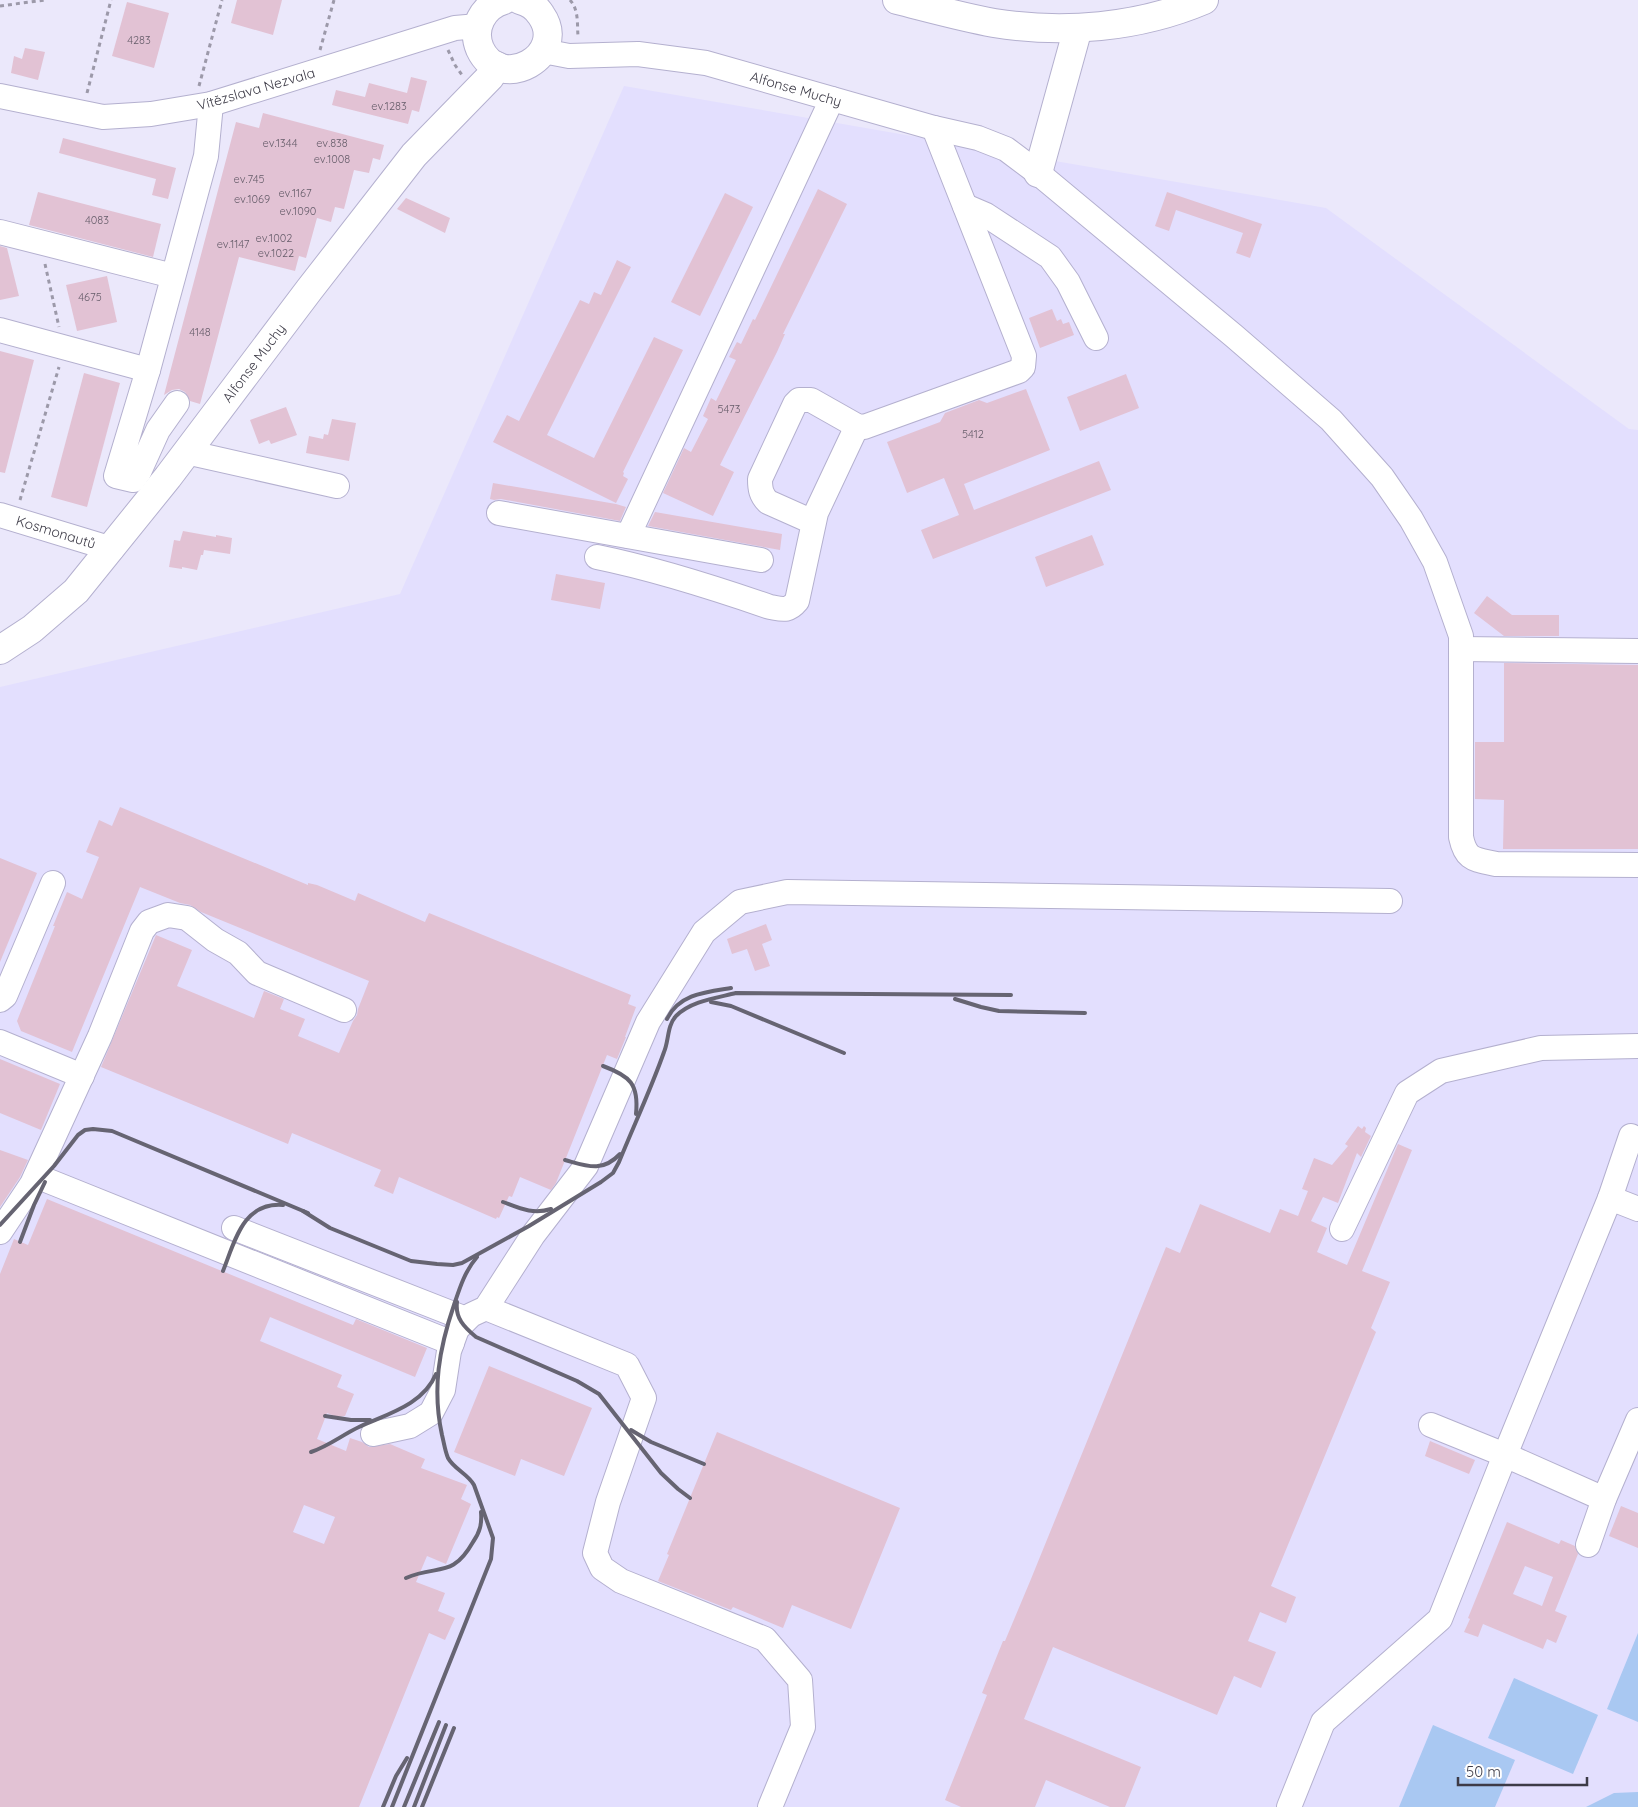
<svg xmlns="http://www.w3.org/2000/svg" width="1638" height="1807" viewBox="0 0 1638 1807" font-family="Quicksand,sans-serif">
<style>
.built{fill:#e3dffe}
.water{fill:#a9c8f2}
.building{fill:#e2c2d4;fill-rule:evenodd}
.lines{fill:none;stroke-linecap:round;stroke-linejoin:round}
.minor-casing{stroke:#b4b0cf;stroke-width:26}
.major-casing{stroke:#b4b0cf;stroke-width:30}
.path{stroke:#9c99a9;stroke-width:3;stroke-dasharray:4 4;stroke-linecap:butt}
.minor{stroke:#fff;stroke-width:24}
.major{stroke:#fff;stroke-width:28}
.rail{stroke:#666472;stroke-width:4}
.labels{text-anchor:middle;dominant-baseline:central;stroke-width:4;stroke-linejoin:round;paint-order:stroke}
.number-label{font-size:11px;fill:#665d6a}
.street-label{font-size:14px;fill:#3d3b47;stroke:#fff}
</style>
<rect width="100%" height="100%" fill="#ebe8fb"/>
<!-- built -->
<polygon class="built" points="624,86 1326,208 1629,429 1638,430 1638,1807 0,1807 0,687 400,594"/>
<!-- water -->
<g class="water">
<polygon points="1638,1633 1638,1722 1607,1709"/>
<polygon points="1514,1678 1598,1715 1573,1774 1488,1738"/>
<polygon points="1433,1725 1515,1760 1495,1807 1399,1807"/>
<polygon points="1638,1792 1638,1807 1586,1807 1614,1793"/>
</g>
<!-- building -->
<g class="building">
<polygon points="237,0 282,0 273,35 231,23"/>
<polygon points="127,2 169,13 154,68 112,56"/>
<polygon points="25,48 45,52 38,80 11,73 14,56 22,59"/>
<polygon points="411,77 427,81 419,112 412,110 408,124 332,105 336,90 365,97 369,83 407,93"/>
<polygon points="263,113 384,145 380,160 373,158 369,173 354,170 344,209 335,207 331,222 317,218 306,258 299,256 295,271 239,257 200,404 190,401 185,392 179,389 172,390 164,395 236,122 259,128"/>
<polygon points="63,138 176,168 168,199 152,195 156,179 59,153"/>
<polygon points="818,189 847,204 783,334 785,334 777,352 720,465 734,472 713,516 663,493 684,448 691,452 708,419 703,416 711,398 716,401 736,360 729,357 737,342 741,344 753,319 755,320"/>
<polygon points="38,192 161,224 153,257 29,225"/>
<polygon points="1167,192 1262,224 1250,258 1236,253 1243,233 1176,210 1169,231 1155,226"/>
<polygon points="725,193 753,207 700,316 671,302"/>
<polygon points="406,198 450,218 445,233 397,209"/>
<polygon points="0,246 7,248 19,296 0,300"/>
<polygon points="617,260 631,267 547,435 594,458 654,337 683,350 623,472 624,473 623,476 628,479 616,503 493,442 507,415 519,421 580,300 589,304 594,292 601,295"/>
<polygon points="107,276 117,322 77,331 66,285"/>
<polygon points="1052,309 1057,321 1061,319 1063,324 1069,322 1074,335 1040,348 1029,318"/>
<polygon points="0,351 34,360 5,473 0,472"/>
<polygon points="84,373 120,383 87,507 51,497"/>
<polygon points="1126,374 1139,408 1080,431 1067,397"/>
<polygon points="1026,389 1050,450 964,484 974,510 1099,461 1111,490 933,559 921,530 959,515 944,478 907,493 887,442 940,422 945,413 979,400 987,403"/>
<polygon points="286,407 297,435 271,444 269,440 259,444 250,420"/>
<polygon points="332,419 356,423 349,461 306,453 309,436 323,439 324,434 328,435"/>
<polygon points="493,483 616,504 626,507 620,521 501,499 494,500 490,499"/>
<polygon points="655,512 782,534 780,550 648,526"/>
<polygon points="183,531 216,537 216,535 232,538 230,554 204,550 203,555 201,555 197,570 182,567 182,569 169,567 174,540 180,541"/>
<polygon points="1092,535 1104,565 1046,587 1035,557"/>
<polygon points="556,574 605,583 600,609 551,600"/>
<polygon points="1487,596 1512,615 1559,615 1559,636 1504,636 1474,613"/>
<polygon points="1504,663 1638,665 1638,849 1503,849 1504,800 1475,799 1475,742 1504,742"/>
<polygon points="120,807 308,885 308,883 317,885 355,901 358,893 425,922 429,913 631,995 628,1004 636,1007 625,1037 626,1037 617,1059 607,1055 556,1183 551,1190 520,1177 512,1197 509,1196 499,1218 497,1217 496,1219 399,1177 393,1194 374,1186 381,1170 292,1133 288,1144 101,1067 156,935 192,950 177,986 254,1018 264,991 284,999 280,1009 305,1019 298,1036 339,1053 353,1021 357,1015 358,1009 369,981 201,912 190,905 180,903 140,887 72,1052 21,1031 17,1021 55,926 53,926 67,892 82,899 99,857 86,852 99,820 112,826"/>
<polygon points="0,858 37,873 0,962"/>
<polygon points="766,924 772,940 762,944 770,966 755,971 747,949 732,954 727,939"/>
<polygon points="0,1059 60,1084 41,1130 0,1113"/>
<polygon points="1358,1126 1362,1129 1364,1126 1366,1128 1365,1132 1371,1136 1361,1157 1357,1153 1338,1203 1323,1197 1311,1221 1327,1228 1317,1252 1347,1265 1398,1144 1412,1150 1362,1271 1390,1282 1371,1328 1376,1332 1271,1586 1296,1597 1286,1623 1260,1612 1248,1641 1276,1652 1261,1688 1234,1676 1217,1715 1053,1647 1024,1719 1141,1767 1125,1807 1110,1807 1046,1780 1035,1807 961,1807 945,1800 987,1695 982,1693 1003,1641 1005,1641 1031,1579 1166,1247 1180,1253 1200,1204 1270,1233 1280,1209 1298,1216 1308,1191 1302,1189 1314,1158 1332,1165 1348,1146 1345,1144"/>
<polygon points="0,1150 28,1160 20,1177 0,1207"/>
<path d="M47,1199l306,126 3,-6 71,29 -12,29 -145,-60 -10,24 82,34 -5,12 17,7 -9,22 -8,1 -10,-4 -10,26 29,12 4,-13 12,4 7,5 21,-3 35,15 -4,9 46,17 -6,14 10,5 -25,60 -19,-8 -11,26 29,11 -7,18 17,7 -10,22 -16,-7 -70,174h-359v-533l14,-35 14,6zM304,1505l31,12 -11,27 -31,-12z"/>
<polygon points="489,1366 592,1408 564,1476 521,1459 515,1476 454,1452"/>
<polygon points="717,1432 900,1508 851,1629 792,1605 783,1628 733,1607 731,1610 658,1581 669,1555 667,1554"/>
<polygon points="1430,1441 1475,1460 1469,1474 1425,1456"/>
<polygon points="1621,1506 1638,1513 1638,1548 1609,1536"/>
<path d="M1507,1522l52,22 2,-4 14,6 3,8 -23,57 12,5 -11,27 -9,-4 -4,10 -60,-25 -5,13 -14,-5 6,-13 -2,-1zM1525,1566l28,11 -11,29 -29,-12z"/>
</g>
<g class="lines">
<!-- minor casing -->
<g class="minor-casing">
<g id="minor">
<path d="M543,51l26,5 69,-2 68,9 228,65 44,10 28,11 32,24 196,163 97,84 51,57 29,42 24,43 26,74v201c5,24 14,22 35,27l142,1"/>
<polyline points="0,96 103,117 151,114 211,104 455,28 478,26"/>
<polyline points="965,206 986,215 1050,257 1068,282 1096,338"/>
<polyline points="0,232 173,276"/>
<polyline points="0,330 148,370"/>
<polyline points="177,403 158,430 139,472 133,480 116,476 148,370 206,156 211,104"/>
<polyline points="186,452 337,486"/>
<polyline points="499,513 761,560"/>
<polyline points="0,515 112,549"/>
<path d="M813,522l-45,-20c-7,-7 -8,-13 -8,-23l35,-75 4,-4h12l46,26 7,1 155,-56 4,-4 1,-11 -90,-228"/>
<polyline points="628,536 832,99"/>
<path d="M597,557c59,12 115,30 173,50 12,2 18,5 27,-6l19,-88 41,-87"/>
<polyline points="1461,649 1638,651"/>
<polyline points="0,1000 5,996 53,883"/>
<polyline points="0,1042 82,1076"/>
<polyline points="36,1176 452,1343"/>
<polyline points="1610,1198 1631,1136"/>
<polyline points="234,1228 466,1319"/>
<polyline points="1342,1229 1407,1093 1441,1071 1541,1048 1638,1046"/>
<polyline points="0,1232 32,1184 100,1036 142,931 149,922 168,915 187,918 215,940 238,953 257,973 344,1010"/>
<polyline points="486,1308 627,1365 644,1398 608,1502 595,1553 602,1568 621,1581 765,1639 800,1680 803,1727 770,1807"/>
<polyline points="1431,1425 1505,1455 1610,1198 1638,1209"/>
<polyline points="373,1434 410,1426 431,1413 443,1390 449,1351 457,1329 471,1315 486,1308 533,1235 586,1166 648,1022 704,932 740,902 787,892 1390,901"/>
<polyline points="1588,1545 1604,1499 1638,1420"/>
<polyline points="1289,1807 1323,1722 1440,1619 1505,1455 1604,1499"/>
</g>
</g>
<!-- major casing -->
<g class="major-casing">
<g id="major">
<path d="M504,0c-21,6 -33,28 -24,49 21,45 89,6 61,-34 -5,-8 -12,-13 -21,-15"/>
<path d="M897,0c32,8 64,17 97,23 69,11 144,5 210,-23"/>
<polyline points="1038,173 1078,28"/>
<polyline points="0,650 32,629 76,591 168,477 309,290 414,155 490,77 497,66"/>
</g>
</g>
<!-- path -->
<g class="path">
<path d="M570,0c9,10 7,24 8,36"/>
<polyline points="0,6 45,0"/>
<polyline points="320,50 334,0"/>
<polyline points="448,50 455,65 462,75"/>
<polyline points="199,86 222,0"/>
<polyline points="87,93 111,0"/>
<polyline points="45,264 59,327"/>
<polyline points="20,500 59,367"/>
</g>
<!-- minor -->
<use href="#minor" class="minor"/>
<!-- major -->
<use href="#major" class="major"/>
<!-- rail -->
<g class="rail">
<polyline points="955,999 981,1007 999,1011 1085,1013"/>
<polyline points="711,1002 731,1006 844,1053"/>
<path d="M667,1019c12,-25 39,-27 64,-31"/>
<path d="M603,1066c27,10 36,18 33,48"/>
<path d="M565,1160c22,6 37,13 55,-6"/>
<path d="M503,1202c16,6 30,13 48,7"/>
<path d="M303,1211l27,17 81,33 26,3 16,1 9,-2 67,-37 72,-44 12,-9 6,-11c15,-37 32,-73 45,-110 5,-12 3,-26 12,-36 15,-15 40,-18 60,-23l275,2"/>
<polyline points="0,1225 54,1166 78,1135 85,1130 93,1129 112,1131 308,1213"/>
<polyline points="20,1242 34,1205 45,1182"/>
<path d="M223,1271c12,-30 20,-69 60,-66"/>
<path d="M457,1302c-2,16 7,25 19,35l101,44 22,13 62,79 17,16 12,9"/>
<polyline points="325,1416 351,1420 370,1420"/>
<polyline points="631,1430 651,1442 704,1464"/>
<path d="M311,1452c18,-6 31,-17 48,-25 28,-13 64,-22 77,-53"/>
<path d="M406,1578c32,-14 46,1 67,-36 7,-10 9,-18 8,-30"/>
<polyline points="383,1807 396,1776 407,1758"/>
<path d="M392,1807l99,-248 2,-21 -19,-53c-6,-11 -20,-16 -26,-27 -3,-7 -4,-15 -6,-23 -10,-46 -3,-86 12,-130 6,-18 11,-34 23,-48"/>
<polyline points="404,1807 439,1722"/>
<polyline points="414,1807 446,1725"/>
<polyline points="422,1807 454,1728"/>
</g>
</g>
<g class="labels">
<!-- number labels -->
<g class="number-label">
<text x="139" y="40">4283</text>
<text x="389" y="106">ev.1283</text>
<text x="280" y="143">ev.1344</text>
<text x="332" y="143">ev.838</text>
<text x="332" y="159">ev.1008</text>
<text x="249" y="179">ev.745</text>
<text x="295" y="193">ev.1167</text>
<text x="252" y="199">ev.1069</text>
<text x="298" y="211">ev.1090</text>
<text x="97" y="220">4083</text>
<text x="274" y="238">ev.1002</text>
<text x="233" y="244">ev.1147</text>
<text x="276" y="253">ev.1022</text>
<text x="90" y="297">4675</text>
<text x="200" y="332">4148</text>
<text x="729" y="409">5473</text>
<text x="973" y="434">5412</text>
</g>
<!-- street labels -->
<g class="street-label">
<text transform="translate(256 89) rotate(-16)">Vítězslava Nezvala</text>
<text transform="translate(796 89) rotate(16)">Alfonse Muchy</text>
<text transform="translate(254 363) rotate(-53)">Alfonse Muchy</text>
<text transform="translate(56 532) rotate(17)">Kosmonautů</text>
</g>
</g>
<!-- scale -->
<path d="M1458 1777v8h129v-8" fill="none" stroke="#3d3b47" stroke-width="2.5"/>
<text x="1466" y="1777" font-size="15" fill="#3d3b47" stroke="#ffffff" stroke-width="4" paint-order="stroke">50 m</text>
</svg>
